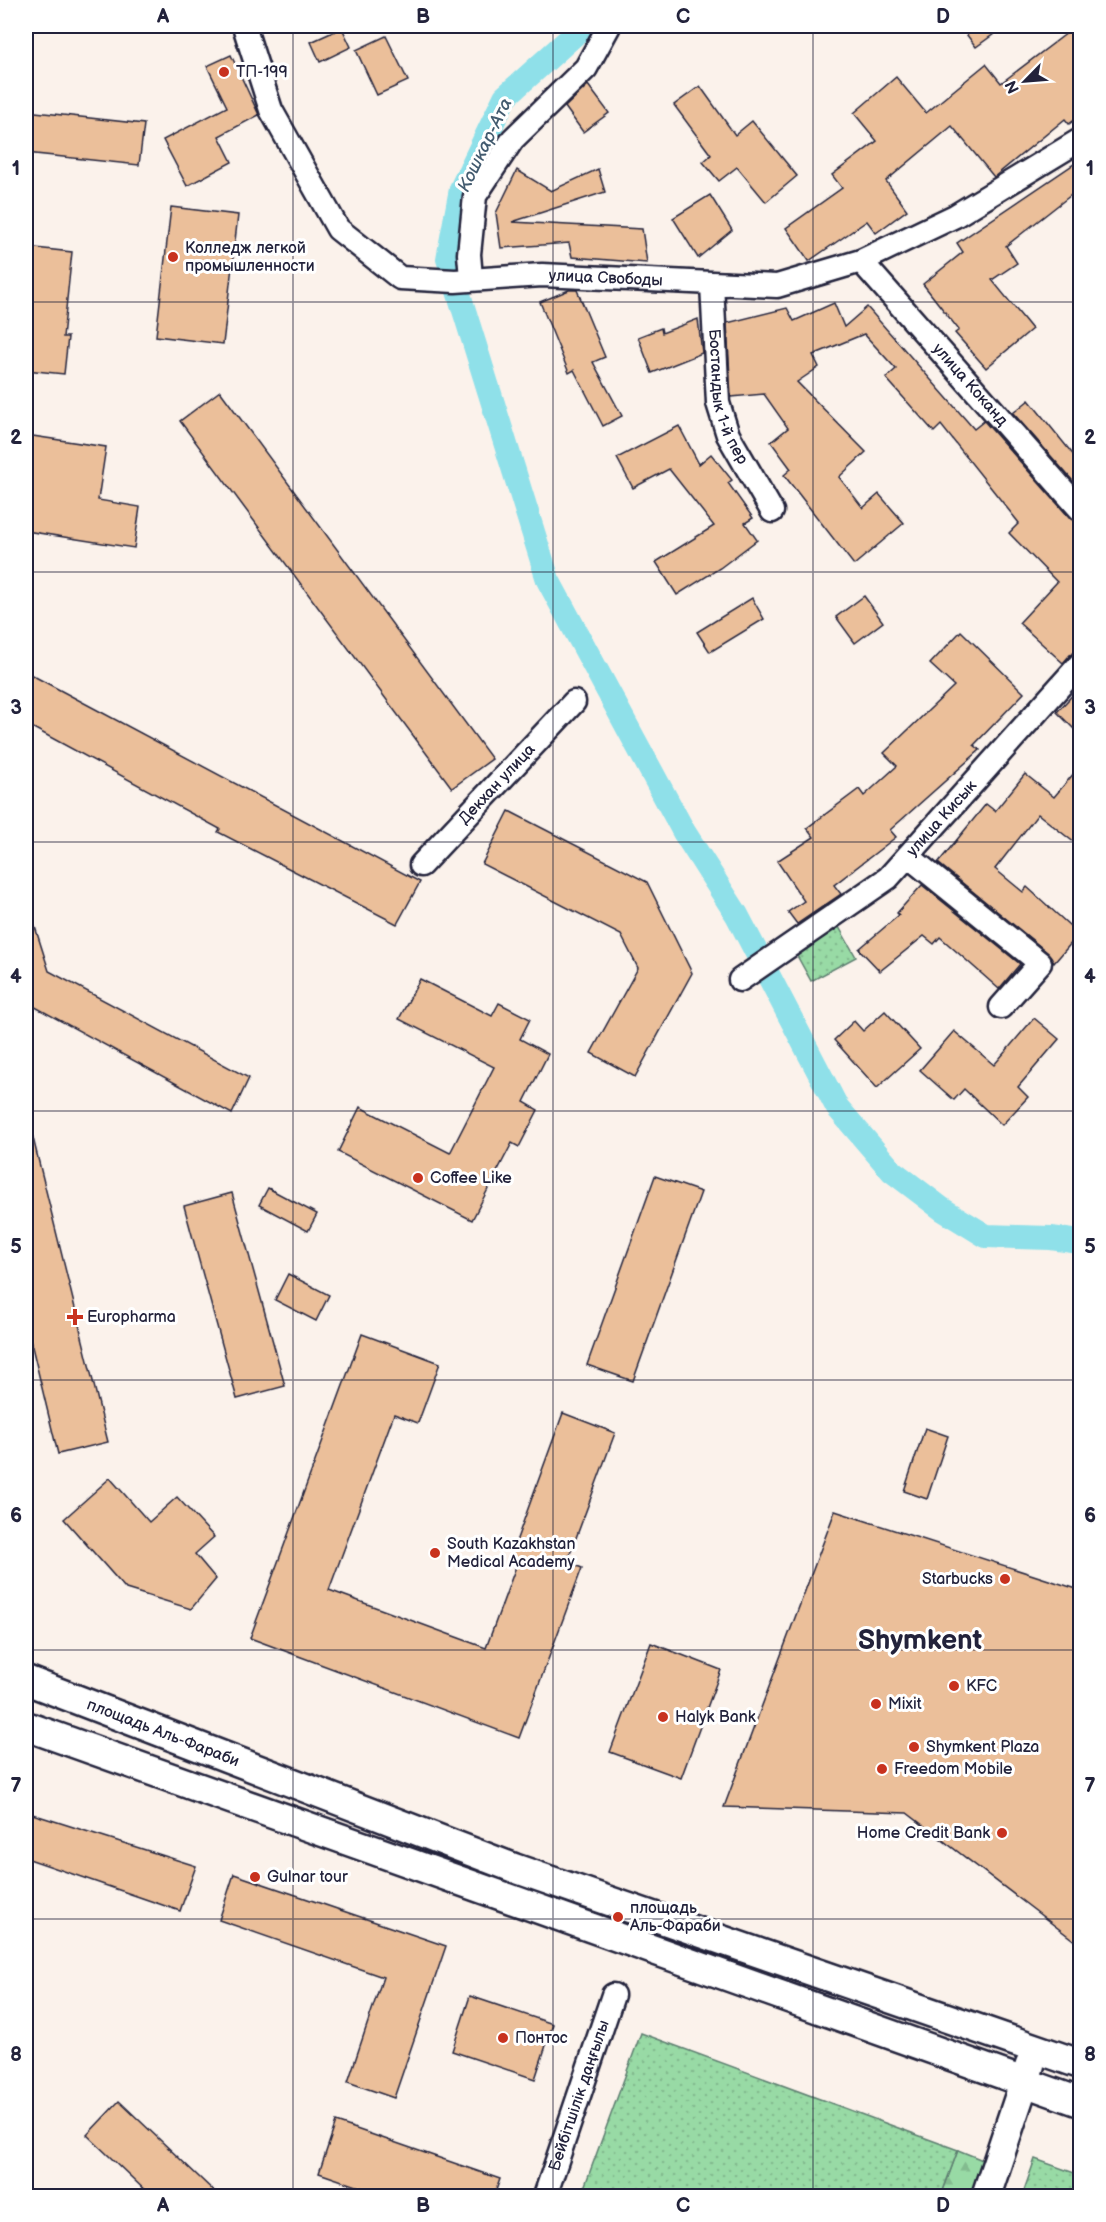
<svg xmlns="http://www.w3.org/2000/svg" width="1106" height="2222" viewBox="0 0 1106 2222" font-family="'Balsamiq Sans',sans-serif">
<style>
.forest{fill:url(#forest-firs);stroke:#5d7e70;stroke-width:1.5}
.park{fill:url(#park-dots);stroke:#5d7e70;stroke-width:1.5}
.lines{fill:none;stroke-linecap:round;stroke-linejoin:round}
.canal{stroke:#8fe0e9;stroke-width:24}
.building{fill:#ebbf9a;stroke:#22223b;stroke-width:1.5}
.minor-casing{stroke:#22223b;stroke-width:27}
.major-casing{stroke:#22223b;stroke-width:33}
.minor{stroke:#fff;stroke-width:22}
.major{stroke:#fff;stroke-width:28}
.grid{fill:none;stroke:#22223b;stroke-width:1.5;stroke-opacity:0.55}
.poi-dot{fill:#c8321e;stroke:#fff;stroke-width:2}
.labels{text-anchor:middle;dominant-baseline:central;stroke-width:6;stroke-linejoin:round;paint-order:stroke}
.poi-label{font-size:16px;fill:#22223b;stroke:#fff;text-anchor:start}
.street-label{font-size:16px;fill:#22223b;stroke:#fff}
.water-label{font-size:18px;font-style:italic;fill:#435b6f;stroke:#fff}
.town-label{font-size:28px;font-weight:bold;fill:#22223b;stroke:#fff}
.neatline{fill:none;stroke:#22223b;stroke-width:2}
.grid-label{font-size:20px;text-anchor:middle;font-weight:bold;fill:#22223b}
</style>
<defs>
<pattern id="forest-firs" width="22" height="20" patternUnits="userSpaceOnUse" patternTransform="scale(1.5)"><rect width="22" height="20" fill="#98daa5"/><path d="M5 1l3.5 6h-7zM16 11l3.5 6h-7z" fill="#83bb8f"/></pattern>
<pattern id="park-dots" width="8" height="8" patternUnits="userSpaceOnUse" patternTransform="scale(1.5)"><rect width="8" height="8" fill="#98daa5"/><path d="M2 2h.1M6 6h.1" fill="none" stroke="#83bb8f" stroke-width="1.8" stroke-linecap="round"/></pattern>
</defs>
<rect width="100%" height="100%" fill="#fbf2eb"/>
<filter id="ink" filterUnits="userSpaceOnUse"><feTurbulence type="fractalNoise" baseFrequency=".0167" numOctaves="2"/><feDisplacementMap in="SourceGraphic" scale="12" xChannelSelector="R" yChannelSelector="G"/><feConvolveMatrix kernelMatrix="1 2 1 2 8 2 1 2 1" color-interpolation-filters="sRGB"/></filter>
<g filter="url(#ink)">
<!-- forest -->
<polygon class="forest" points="958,2150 990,2163 979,2196 941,2196"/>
<!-- park -->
<g class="park">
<polygon points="839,927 856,957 811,981 795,952"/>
<polygon points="641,2033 958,2150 941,2196 581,2196"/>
<polygon points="1035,2159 1080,2175 1080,2196 1022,2196"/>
</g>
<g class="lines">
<!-- canal -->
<polyline class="canal" points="584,26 505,97 461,189 448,259 548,580 684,832 737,915 837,1107 892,1171 942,1209 986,1236 1051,1238 1080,1242"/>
</g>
<!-- building -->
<g class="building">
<polygon points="960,26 1005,26 976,47"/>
<polygon points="342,28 351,47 320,62 311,42"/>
<polygon points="1071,30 1080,43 1080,116 1069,124 1065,119 994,177 952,126 886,181 907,210 876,233 867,221 809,261 786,228 842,188 832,175 877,141 854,113 896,77 926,113 986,64 1001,83"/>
<polygon points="386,36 408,81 377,95 356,50"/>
<polygon points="231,55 259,115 219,136 232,162 187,186 163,140 227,107 207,66"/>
<polygon points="588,85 609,113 583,132 565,107"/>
<polygon points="700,86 735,135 752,121 797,176 766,202 737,167 719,181 703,162 711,155 674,105"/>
<polygon points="26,111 144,124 139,165 26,153"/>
<polygon points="1080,160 1080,188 1006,246 1017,263 992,280 1032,329 986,368 955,333 959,330 923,284 963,252 957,243"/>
<polygon points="598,169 605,192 512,222 642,229 647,263 572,257 569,243 501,248 496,213 517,170 551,191"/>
<polygon points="710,195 732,230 698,258 673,218"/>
<polygon points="171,207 238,215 223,344 156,336"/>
<polygon points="26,247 72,252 63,337 68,337 64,374 26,370"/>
<polygon points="569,290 577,290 605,357 593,362 622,416 603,426 574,370 569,373 540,302"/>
<polygon points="834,303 844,327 867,307 974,429 984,421 1070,518 1080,522 1080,651 1070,655 1063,663 1019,623 1057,582 1009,533 1019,523 941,425 934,432 886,378 896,369 864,334 813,355 819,367 797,382 866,452 839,477 863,508 879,494 904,523 854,565 784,475 791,469 771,442 788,428 764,394 731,397 727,323 787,308 794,321"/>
<polygon points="698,319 702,353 652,373 638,337 661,328 662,333"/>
<polygon points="220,391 492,759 452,788 180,421"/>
<polygon points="1029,400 1080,463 1080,489 1013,413"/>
<polygon points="679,426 699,464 711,454 732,480 728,483 753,518 745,523 757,540 720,568 677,595 656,562 714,526 669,469 633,488 617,458"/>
<polygon points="26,435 106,447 98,500 140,507 134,548 26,531"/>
<polygon points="864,596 883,622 855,643 836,617"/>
<polygon points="752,598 764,619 710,652 697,632"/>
<polygon points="961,631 1024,693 974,745 980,750 890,830 896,837 834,885 841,894 797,924 788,912 804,901 777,861 814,837 807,828 859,789 864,796 897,766 884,753 954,686 930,664"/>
<polygon points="26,672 420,882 397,924 218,832 220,829 26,724"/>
<polygon points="1080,687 1080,735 1057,712"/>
<polygon points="1080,766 1080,847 1038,814 995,869 1023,892 1027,887 1079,934 1054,963 1048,953 938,863 986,804 995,811 1025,774 1054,797"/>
<polygon points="509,811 647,882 692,973 635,1077 591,1053 638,968 621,935 482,864"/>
<polygon points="922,885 1020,964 999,989 940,937 934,944 924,936 880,971 859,949 899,915 897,913"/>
<polygon points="30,911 49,971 249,1078 232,1114 26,1002 26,912"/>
<polygon points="420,979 492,1016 499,1003 530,1019 520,1039 548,1054 524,1102 538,1110 519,1147 512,1143 472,1220 338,1152 360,1107 450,1153 494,1067 399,1019"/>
<polygon points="885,1011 920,1049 877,1088 834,1040 854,1021 863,1031"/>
<polygon points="1034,1018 1059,1039 1018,1087 1028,1097 1002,1125 964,1089 954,1100 920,1070 954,1031 994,1065"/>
<polygon points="32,1134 108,1442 58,1454 26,1322 26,1135"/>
<polygon points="655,1176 701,1192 633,1381 587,1365"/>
<polygon points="268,1188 317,1214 308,1231 259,1205"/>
<polygon points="232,1193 285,1386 237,1399 184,1206"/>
<polygon points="288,1274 329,1295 316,1321 275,1300"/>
<polygon points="362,1334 440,1363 418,1423 394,1414 329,1590 486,1648 518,1561 510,1558 563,1413 615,1433 567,1562 582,1568 519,1738 250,1638"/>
<polygon points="925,1428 948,1436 927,1499 904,1491"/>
<polygon points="110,1478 149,1522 177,1497 214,1537 195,1554 216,1579 191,1609 126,1589 64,1519"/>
<polygon points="835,1511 1080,1590 1080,1945 907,1813 724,1807"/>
<polygon points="651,1643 721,1670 681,1778 610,1752"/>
<polygon points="26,1812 196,1866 180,1911 26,1858"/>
<polygon points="234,1874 446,1946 394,2098 348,2082 383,1977 219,1920"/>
<polygon points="470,1996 553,2024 535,2079 452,2051"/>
<polygon points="119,2101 219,2196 151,2196 87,2135"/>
<polygon points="336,2122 500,2179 494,2196 386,2196 319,2173"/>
</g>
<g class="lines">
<!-- minor casing -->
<g class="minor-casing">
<g id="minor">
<path id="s1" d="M244,26l27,84 67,119 62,49 55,3 87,-6 235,11 84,-25 94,-45 125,-76"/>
<path id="s2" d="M861,261l219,248"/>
<polyline points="471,278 469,254 475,196 513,139 586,68 609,26"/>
<path id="s3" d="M725,284h-13l6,119 10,32 44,76"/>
<polyline points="908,856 1040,963 1001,1007"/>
<path id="s4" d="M421,865l153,-163"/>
<path id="s5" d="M740,980l148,-102 192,-214"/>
<path id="s6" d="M545,2196l68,-201"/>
</g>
</g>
<!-- major casing -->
<g class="major-casing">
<g id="major">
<path id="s7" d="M26,1680l488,188 566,196"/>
<polyline points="26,1726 1080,2102"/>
<polyline points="986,2196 1030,2065"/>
</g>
</g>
<!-- minor -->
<use href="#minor" class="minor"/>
<!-- major -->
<use href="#major" class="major"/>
</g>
</g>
<!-- grid -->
<path class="grid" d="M293,26v2170M553,26v2170M813,26v2170M26,302h1054M26,572h1054M26,842h1054M26,1111h1054M26,1380h1054M26,1650h1054M26,1919h1054"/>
<!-- markers -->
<g class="poi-dot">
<circle cx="224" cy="72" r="6"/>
<circle cx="173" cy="257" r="6"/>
<circle cx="418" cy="1178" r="6"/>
<path d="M72 1308h6v6h6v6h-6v6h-6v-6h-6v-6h6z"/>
<circle cx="435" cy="1553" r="6"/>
<circle cx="1005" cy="1579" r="6"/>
<circle cx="954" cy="1686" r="6"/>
<circle cx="876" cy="1704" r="6"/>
<circle cx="663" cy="1717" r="6"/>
<circle cx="914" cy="1747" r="6"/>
<circle cx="882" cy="1769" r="6"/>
<circle cx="1002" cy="1833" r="6"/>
<circle cx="255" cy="1877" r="6"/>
<circle cx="618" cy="1917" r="6"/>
<circle cx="503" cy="2038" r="6"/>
</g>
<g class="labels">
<!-- poi labels -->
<g class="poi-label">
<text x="236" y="72">ТП-199</text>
<text x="185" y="248">Колледж легкой<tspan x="185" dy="18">промышленности</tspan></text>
<text x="430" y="1178">Coffee Like</text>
<text x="87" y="1317">Europharma</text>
<text x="447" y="1544">South Kazakhstan<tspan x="447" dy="18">Medical Academy</tspan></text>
<text x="993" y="1579" text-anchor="end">Starbucks</text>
<text x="966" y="1686">KFC</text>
<text x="888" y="1704">Mixit</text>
<text x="675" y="1717">Halyk Bank</text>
<text x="926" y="1747">Shymkent Plaza</text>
<text x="894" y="1769">Freedom Mobile</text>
<text x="990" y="1833" text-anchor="end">Home Credit Bank</text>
<text x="267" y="1877">Gulnar tour</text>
<text x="630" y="1908">площадь<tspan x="630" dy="18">Аль-Фараби</tspan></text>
<text x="515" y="2038">Понтос</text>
</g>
<!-- street labels -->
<g class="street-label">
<text stroke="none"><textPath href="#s1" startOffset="510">улица Свободы</textPath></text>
<text stroke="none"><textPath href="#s2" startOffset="165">улица Коканд</textPath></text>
<text stroke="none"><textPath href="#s3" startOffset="128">Бостандык 1-й пер</textPath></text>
<text stroke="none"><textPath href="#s4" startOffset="111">Декхан улица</textPath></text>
<text stroke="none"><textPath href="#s5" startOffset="260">улица Кисык</textPath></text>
<text stroke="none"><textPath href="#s7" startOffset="147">площадь Аль-Фараби</textPath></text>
<text stroke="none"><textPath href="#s6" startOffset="106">Бейбітшілік даңғылы</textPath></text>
</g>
<!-- water labels -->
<g class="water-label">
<text transform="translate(485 145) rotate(-64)">Кошкар-Ата</text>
</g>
<!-- town labels -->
<g class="town-label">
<text x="920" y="1640">Shymkent</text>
</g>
</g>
<!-- margin -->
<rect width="1106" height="2222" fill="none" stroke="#fff" stroke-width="66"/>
<!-- north arrow -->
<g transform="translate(1025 81) rotate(245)" stroke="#ffffff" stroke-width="4.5" paint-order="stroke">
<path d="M0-4.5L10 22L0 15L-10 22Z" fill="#22223b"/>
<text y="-9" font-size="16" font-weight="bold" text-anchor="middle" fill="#22223b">N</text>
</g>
<rect x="33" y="33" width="1040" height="2156" class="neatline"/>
<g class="grid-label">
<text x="163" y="23">A</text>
<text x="423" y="23">B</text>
<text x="683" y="23">C</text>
<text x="943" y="23">D</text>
<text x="16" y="175">1</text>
<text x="1090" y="175">1</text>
<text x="16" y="444">2</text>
<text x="1090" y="444">2</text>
<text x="16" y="714">3</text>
<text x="1090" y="714">3</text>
<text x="16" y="983">4</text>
<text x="1090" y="983">4</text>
<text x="16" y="1253">5</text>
<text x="1090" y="1253">5</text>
<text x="16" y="1522">6</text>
<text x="1090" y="1522">6</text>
<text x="16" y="1792">7</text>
<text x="1090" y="1792">7</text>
<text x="16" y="2061">8</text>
<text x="1090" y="2061">8</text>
<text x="163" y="2212">A</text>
<text x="423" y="2212">B</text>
<text x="683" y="2212">C</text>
<text x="943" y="2212">D</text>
</g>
</svg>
